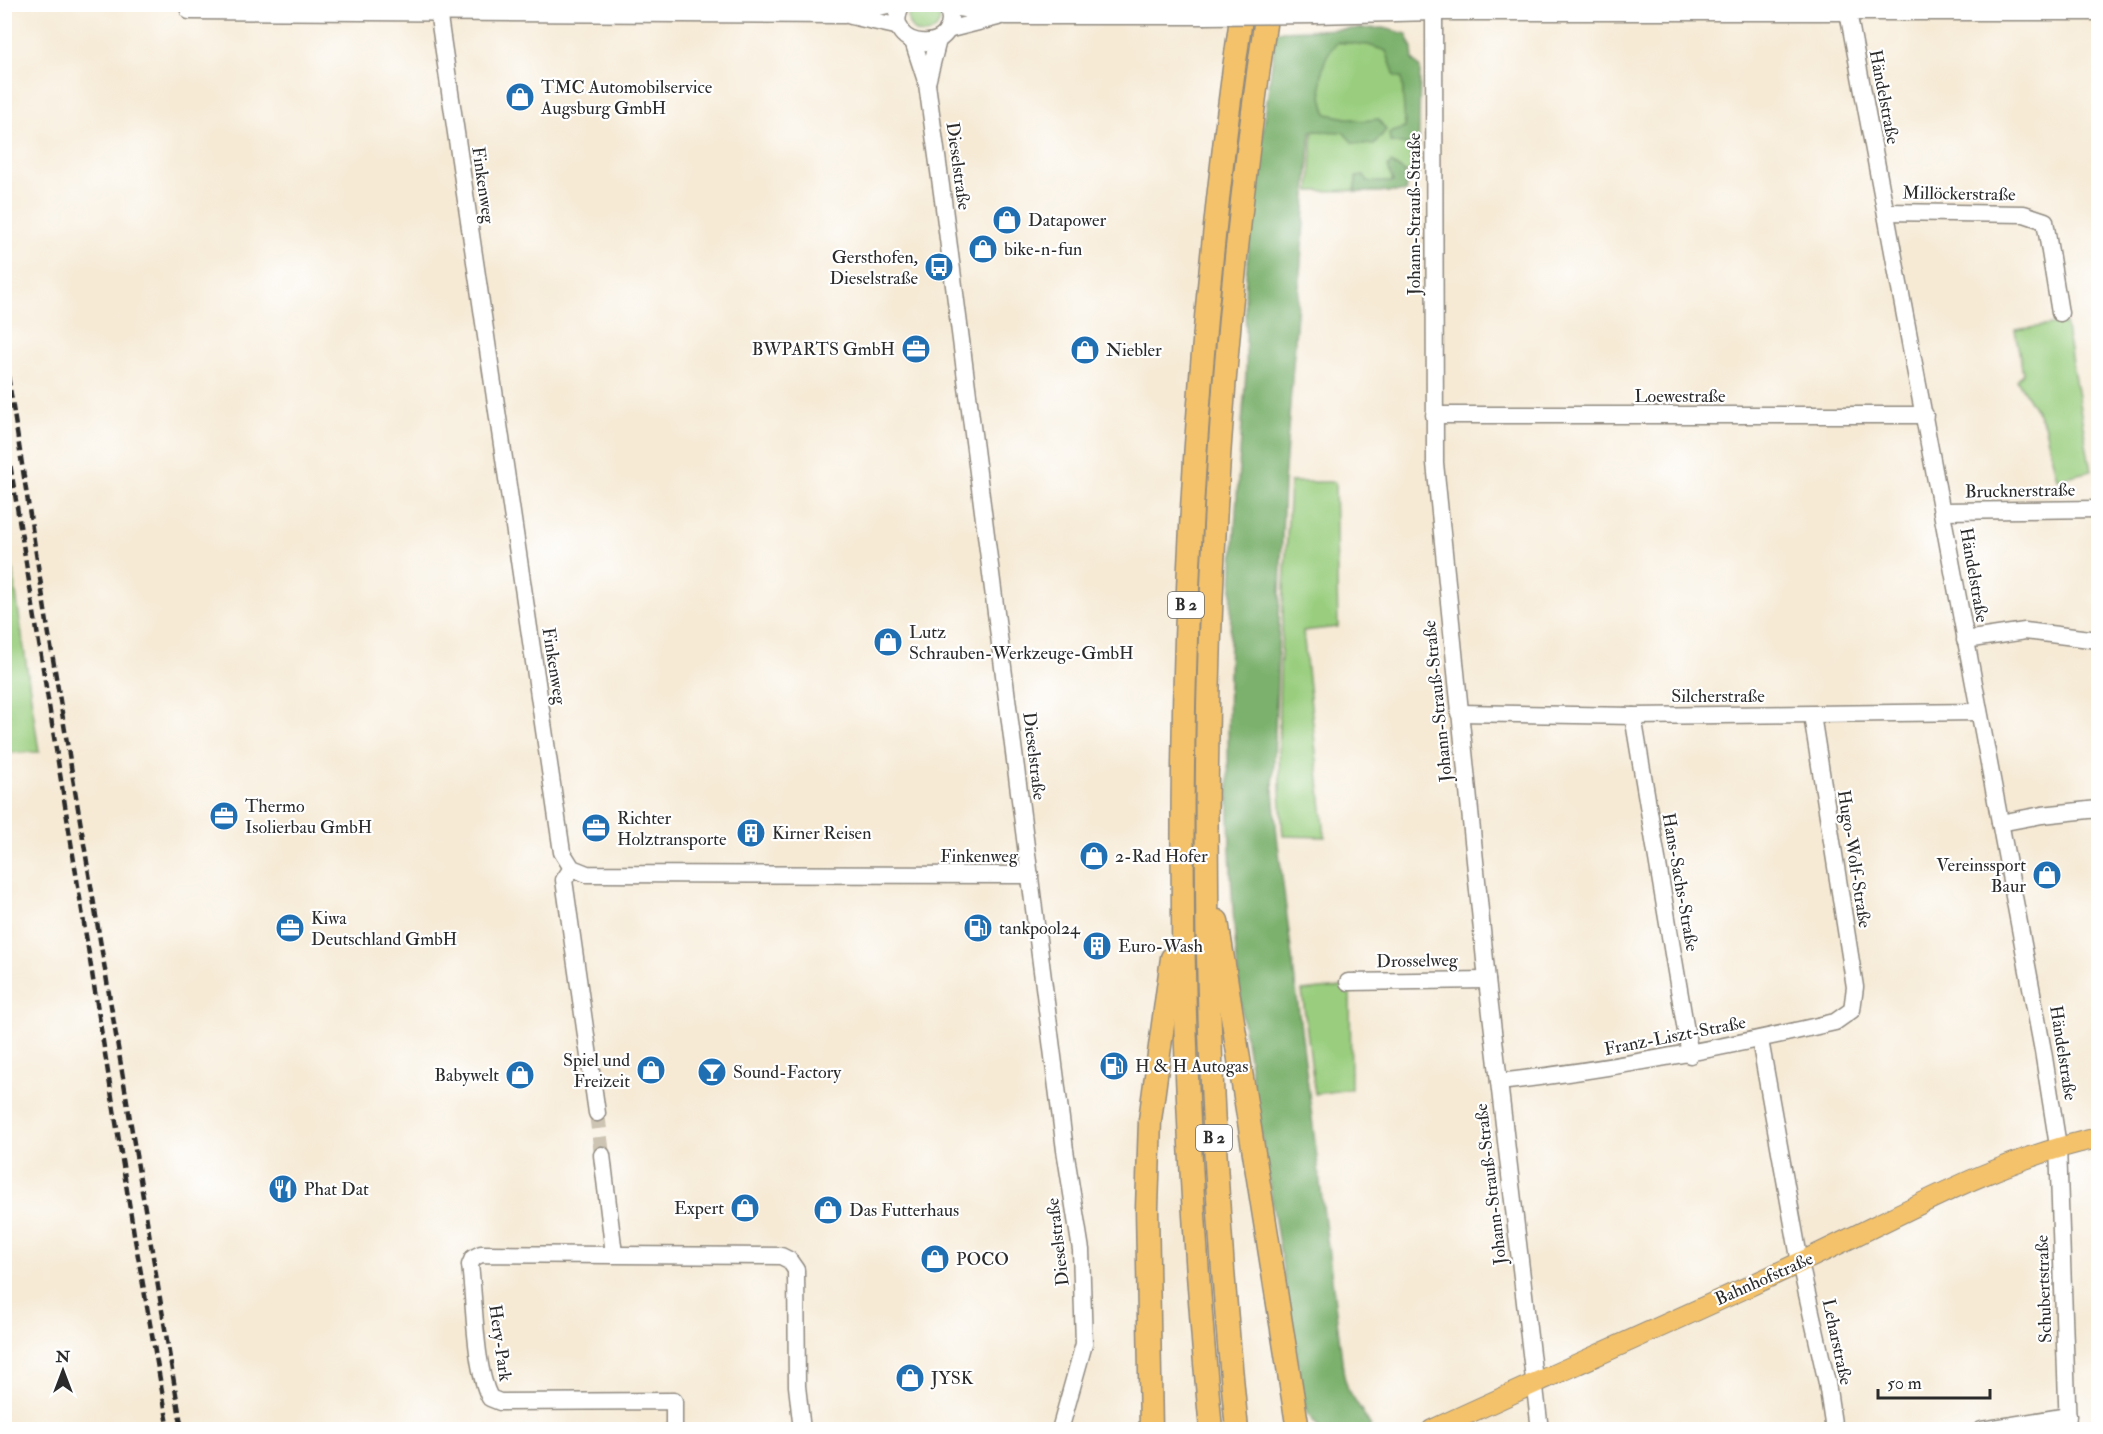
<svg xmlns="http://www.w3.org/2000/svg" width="2103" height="1434" viewBox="0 0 2103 1434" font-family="'IM FELL Double Pica',serif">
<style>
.green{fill:#9ace7e;stroke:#627c54;stroke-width:1.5}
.forest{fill:#7bb16d;stroke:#536e4c;stroke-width:1.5}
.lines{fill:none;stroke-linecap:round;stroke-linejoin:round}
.minor-tunnel{stroke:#cdc4b3;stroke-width:16;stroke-dasharray:16 8;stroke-linecap:butt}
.minor-casing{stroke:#908a80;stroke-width:19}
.major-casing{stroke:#908a80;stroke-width:22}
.highway-casing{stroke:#908a80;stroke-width:25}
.minor{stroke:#fff;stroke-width:16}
.major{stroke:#f4c26a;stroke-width:20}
.highway{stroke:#f4c26a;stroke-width:22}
.rail{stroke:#2b2b2b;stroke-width:4.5;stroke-dasharray:9 4.5;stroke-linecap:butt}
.minor-bridge-casing{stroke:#908a80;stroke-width:19;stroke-linecap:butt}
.minor-bridge{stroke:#fff;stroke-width:16}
.labels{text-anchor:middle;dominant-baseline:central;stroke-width:4.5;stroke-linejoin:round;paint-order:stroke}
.shield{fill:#fff;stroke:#6b6b6b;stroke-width:1.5}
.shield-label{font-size:16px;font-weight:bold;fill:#2b2b2b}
.poi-label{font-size:18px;fill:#2b2b2b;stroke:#fff;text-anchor:start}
.street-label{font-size:18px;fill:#2b2b2b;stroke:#fff}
</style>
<rect width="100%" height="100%" fill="#fff"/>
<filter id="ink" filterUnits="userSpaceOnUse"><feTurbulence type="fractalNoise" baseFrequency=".0167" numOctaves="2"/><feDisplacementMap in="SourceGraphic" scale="12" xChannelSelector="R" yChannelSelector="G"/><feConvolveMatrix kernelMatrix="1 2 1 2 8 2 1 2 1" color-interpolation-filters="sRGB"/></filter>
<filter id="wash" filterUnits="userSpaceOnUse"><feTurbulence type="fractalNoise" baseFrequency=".008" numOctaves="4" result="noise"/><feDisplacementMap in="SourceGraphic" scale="24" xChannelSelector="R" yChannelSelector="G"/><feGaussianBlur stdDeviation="1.35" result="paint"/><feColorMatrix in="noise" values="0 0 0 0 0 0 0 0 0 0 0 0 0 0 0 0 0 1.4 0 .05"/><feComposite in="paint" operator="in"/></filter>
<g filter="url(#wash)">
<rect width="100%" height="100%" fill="#f6ead5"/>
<!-- green -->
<g class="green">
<circle cx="924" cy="18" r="16"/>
<polygon points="1397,42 1411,74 1412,170 1404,174 1395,190 1310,191 1317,43"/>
<polygon points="2065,323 2091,471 2057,479 2044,424 2017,380 2023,373 2015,330"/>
<path d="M1290,482h45l3,145 -35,4 22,206 -42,-1c-10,-117 1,-237 7,-354z"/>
<polygon points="5,518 39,752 5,753"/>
<polygon points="1350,986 1351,1089 1315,1094 1302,991"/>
</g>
<!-- forest -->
<g class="forest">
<path d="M1384,28l23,6 5,15 1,11 7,8 -2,111 -5,-2 -1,-31 -22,-4 -1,-9 16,-5 -3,-50 -7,-2 -9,-25 -18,-6 -30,-3c-20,17 -20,49 -11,72l36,7 15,-2 8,11 -12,15 -21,-2 -10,-11 -32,-1 -27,351 -11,309 4,45 67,540 4,13 23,37 -8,3h-43l-14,-17 -64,-396c-23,-210 -14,-420 3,-630 4,-36 -2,-72 1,-109 7,-82 20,-164 30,-246z"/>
<polygon points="1391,163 1405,172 1406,192 1355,192 1356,177 1364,176 1368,182 1393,182 1388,167"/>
</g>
</g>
<g filter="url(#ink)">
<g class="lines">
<!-- minor-tunnel -->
<polyline class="minor-tunnel" points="597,1113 602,1155"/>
<!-- minor casing -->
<g class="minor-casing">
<g id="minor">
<polyline points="188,4 189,11 844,15 892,4"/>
<polyline points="437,4 562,852 572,868 587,874 1030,875"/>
<path d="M902,4c-26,49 68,53 44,0"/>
<polyline points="947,6 1005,16 1204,16"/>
<polyline points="1434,12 1435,463 1487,980 1540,1430"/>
<polyline points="1848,12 2043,1051 2058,1146 2068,1430"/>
<polyline points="1315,15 1434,12 2098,12"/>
<polyline points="851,16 900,27"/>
<polyline points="947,30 998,17"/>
<polyline points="913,41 927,84 943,200 1065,1150 1081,1250 1084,1344 1060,1430"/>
<polyline points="927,83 938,40"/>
<polyline points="1886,212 2024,214 2045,221 2060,313"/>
<polyline points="1434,415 1925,415"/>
<polyline points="1943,511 2098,509"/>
<polyline points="1965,640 2025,631 2098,640"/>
<polyline points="1459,713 1633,716 1978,712"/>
<polyline points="1633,716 1690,1055"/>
<polyline points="2000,823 2042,815 2098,809"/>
<polyline points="572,868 564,880 597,1113"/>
<polyline points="1348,982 1487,980"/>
<polyline points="1760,1040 1800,1263 1827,1383 1834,1430"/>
<path d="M1499,1082c114,-13 224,-34 336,-60l17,-12 3,-23 -43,-272"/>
<polyline points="602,1155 614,1254"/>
<path d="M674,1430v-29l-174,1 -10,-4c-16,-31 -15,-96 -20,-133l3,-7 8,-4 300,2 8,4 7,10 1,116 5,44"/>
<polyline points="1982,1430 2068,1416"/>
</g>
</g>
<!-- major casing -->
<g class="major-casing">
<path id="major" d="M1432,1430c123,-57 247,-110 369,-168 97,-45 192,-102 297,-124"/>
</g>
<!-- highway casing -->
<g class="highway-casing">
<g id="highway">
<polyline points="1217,921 1298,1430"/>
<polyline points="1151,1430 1147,1208 1150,1120 1172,958"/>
<path d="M1211,1430c-46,-476 -37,-953 32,-1426"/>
<path d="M1237,1430c-48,-475 -40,-953 31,-1426"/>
</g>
</g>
<!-- minor -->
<use href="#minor" class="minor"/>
<!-- major -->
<use href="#major" class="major"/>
<!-- highway -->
<use href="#highway" class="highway"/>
<!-- rail -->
<g class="rail">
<polyline points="4,350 47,623 182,1430"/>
<polyline points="4,426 134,1234 169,1430"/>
</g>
<!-- minor-bridge casing -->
<g class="minor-bridge-casing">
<polyline id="minor-bridge" points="1204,16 1315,15"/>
</g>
<!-- minor-bridge -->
<use href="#minor-bridge" class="minor-bridge"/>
</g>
</g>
<!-- icons -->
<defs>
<g id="shop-disc" transform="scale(1.5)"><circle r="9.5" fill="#1f6fb2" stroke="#fff"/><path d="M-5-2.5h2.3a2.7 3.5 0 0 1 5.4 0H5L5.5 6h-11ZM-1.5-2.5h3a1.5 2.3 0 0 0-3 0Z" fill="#fff"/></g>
<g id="bus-disc" transform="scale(1.5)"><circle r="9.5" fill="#1f6fb2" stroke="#fff"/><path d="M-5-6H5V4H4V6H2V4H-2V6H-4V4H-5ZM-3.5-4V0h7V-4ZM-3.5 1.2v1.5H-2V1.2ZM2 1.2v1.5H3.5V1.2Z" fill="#fff"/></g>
<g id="office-disc" transform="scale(1.5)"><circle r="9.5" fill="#1f6fb2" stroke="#fff"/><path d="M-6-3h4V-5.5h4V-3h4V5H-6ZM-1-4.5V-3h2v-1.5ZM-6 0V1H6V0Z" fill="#fff"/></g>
<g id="building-disc" transform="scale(1.5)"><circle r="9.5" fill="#1f6fb2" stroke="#fff"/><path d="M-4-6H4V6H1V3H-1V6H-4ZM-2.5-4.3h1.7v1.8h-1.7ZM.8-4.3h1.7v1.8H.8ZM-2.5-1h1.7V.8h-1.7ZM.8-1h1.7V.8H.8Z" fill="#fff"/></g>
<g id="fuel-disc" transform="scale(1.5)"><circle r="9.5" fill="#1f6fb2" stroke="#fff"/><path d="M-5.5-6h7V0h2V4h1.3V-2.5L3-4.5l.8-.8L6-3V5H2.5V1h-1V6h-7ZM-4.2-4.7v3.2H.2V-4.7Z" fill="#fff"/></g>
<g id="bar-disc" transform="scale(1.5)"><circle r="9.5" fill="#1f6fb2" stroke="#fff"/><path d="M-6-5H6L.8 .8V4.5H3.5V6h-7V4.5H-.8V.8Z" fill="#fff"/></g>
<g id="restaurant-disc" transform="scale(1.5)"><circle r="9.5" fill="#1f6fb2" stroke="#fff"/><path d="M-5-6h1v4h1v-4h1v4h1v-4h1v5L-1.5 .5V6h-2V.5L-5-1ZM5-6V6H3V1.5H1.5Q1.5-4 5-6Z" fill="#fff"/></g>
</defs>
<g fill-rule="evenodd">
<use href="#shop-disc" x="520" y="97"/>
<use href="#shop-disc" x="1007" y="220"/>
<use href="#shop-disc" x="983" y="249"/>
<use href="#bus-disc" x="939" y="267"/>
<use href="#office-disc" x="916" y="349"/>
<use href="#shop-disc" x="1085" y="350"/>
<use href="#shop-disc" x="888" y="642"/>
<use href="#office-disc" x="224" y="816"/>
<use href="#office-disc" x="596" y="828"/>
<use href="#building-disc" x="751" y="833"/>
<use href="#shop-disc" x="1094" y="856"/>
<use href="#shop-disc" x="2047" y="875"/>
<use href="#office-disc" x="290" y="928"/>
<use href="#fuel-disc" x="978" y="928"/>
<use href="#building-disc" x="1097" y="946"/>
<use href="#fuel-disc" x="1114" y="1066"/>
<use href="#shop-disc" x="651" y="1070"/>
<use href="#bar-disc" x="712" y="1072"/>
<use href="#shop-disc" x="520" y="1075"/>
<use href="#restaurant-disc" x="283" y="1189"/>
<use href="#shop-disc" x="745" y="1208"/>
<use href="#shop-disc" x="828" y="1210"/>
<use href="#shop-disc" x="935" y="1259"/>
<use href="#shop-disc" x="910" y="1378"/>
</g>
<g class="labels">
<!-- shield labels -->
<g class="shield">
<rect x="1168" y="592" width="36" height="26" rx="4.5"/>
<rect x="1196" y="1125" width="36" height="26" rx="4.5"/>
</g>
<g class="shield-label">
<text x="1186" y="605">B 2</text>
<text x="1214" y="1138">B 2</text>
</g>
<!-- poi labels -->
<g class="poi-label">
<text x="541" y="87">TMC Automobilservice<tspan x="541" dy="21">Augsburg GmbH</tspan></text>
<text x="1028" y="220">Datapower</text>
<text x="1004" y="249">bike-n-fun</text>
<text x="918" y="257" text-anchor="end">Gersthofen,<tspan x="918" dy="21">Dieselstraße</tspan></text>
<text x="895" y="349" text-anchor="end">BWPARTS GmbH</text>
<text x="1106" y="350">Niebler</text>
<text x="909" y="632">Lutz<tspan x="909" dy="21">Schrauben-Werkzeuge-GmbH</tspan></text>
<text x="245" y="806">Thermo<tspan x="245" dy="21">Isolierbau GmbH</tspan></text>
<text x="617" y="818">Richter<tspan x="617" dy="21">Holztransporte</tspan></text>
<text x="772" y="833">Kirner Reisen</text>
<text x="1115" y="856">2-Rad Hofer</text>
<text x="2026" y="865" text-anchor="end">Vereinssport<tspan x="2026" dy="21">Baur</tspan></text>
<text x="311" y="918">Kiwa<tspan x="311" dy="21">Deutschland GmbH</tspan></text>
<text x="999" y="928">tankpool24</text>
<text x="1118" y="946">Euro-Wash</text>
<text x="630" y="1060" text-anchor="end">Spiel und<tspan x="630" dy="21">Freizeit</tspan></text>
<text x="1135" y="1066">H &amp; H Autogas</text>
<text x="733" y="1072">Sound-Factory</text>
<text x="499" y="1075" text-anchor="end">Babywelt</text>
<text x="304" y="1189">Phat Dat</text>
<text x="724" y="1208" text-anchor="end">Expert</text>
<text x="849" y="1210">Das Futterhaus</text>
<text x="956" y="1259">POCO</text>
<text x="931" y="1378">JYSK</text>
</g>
<!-- street labels -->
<g class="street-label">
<text transform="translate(1884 97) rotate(79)">Händelstraße</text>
<text transform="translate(958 166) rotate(82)">Dieselstraße</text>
<text transform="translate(483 185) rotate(82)">Finkenweg</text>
<text transform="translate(1959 194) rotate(1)">Millöckerstraße</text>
<text transform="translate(1414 214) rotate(-90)">Johann-Strauß-Straße</text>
<text x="1680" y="396">Loewestraße</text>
<text transform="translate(2020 491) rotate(-1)">Brucknerstraße</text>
<text transform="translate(1974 575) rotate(80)">Händelstraße</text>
<text transform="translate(554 666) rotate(81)">Finkenweg</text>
<text x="1718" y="696">Silcherstraße</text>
<text transform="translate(1438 701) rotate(-96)">Johann-Strauß-Straße</text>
<text transform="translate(1034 756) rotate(83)">Dieselstraße</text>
<text x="979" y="856">Finkenweg</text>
<text transform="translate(1854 859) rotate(81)">Hugo-Wolf-Straße</text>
<text transform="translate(1680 882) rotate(80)">Hans-Sachs-Straße</text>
<text transform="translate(1417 961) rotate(-1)">Drosselweg</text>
<text transform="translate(1675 1036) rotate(-11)">Franz-Liszt-Straße</text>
<text transform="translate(2063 1053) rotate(81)">Händelstraße</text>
<text transform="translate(1491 1184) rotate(-97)">Johann-Strauß-Straße</text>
<text transform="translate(1058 1242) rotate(-97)">Dieselstraße</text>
<text transform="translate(1764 1279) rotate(-24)">Bahnhofstraße</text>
<text transform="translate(2044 1289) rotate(-92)">Schubertstraße</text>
<text transform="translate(1837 1342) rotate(78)">Leharstraße</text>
<text transform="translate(500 1343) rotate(82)">Hery-Park</text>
</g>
</g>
<!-- margin -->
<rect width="2103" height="1434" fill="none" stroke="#fff" stroke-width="24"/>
<!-- north arrow -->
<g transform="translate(63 1371)" stroke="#ffffff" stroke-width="4.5" paint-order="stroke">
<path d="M0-4.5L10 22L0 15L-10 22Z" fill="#2b2b2b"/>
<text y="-9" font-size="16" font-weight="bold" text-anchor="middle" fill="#2b2b2b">N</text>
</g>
<!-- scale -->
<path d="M1878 1389v9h112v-9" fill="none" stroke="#2b2b2b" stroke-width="3"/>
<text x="1887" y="1389" font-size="18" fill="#2b2b2b" stroke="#ffffff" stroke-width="4.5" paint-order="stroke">50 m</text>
</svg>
